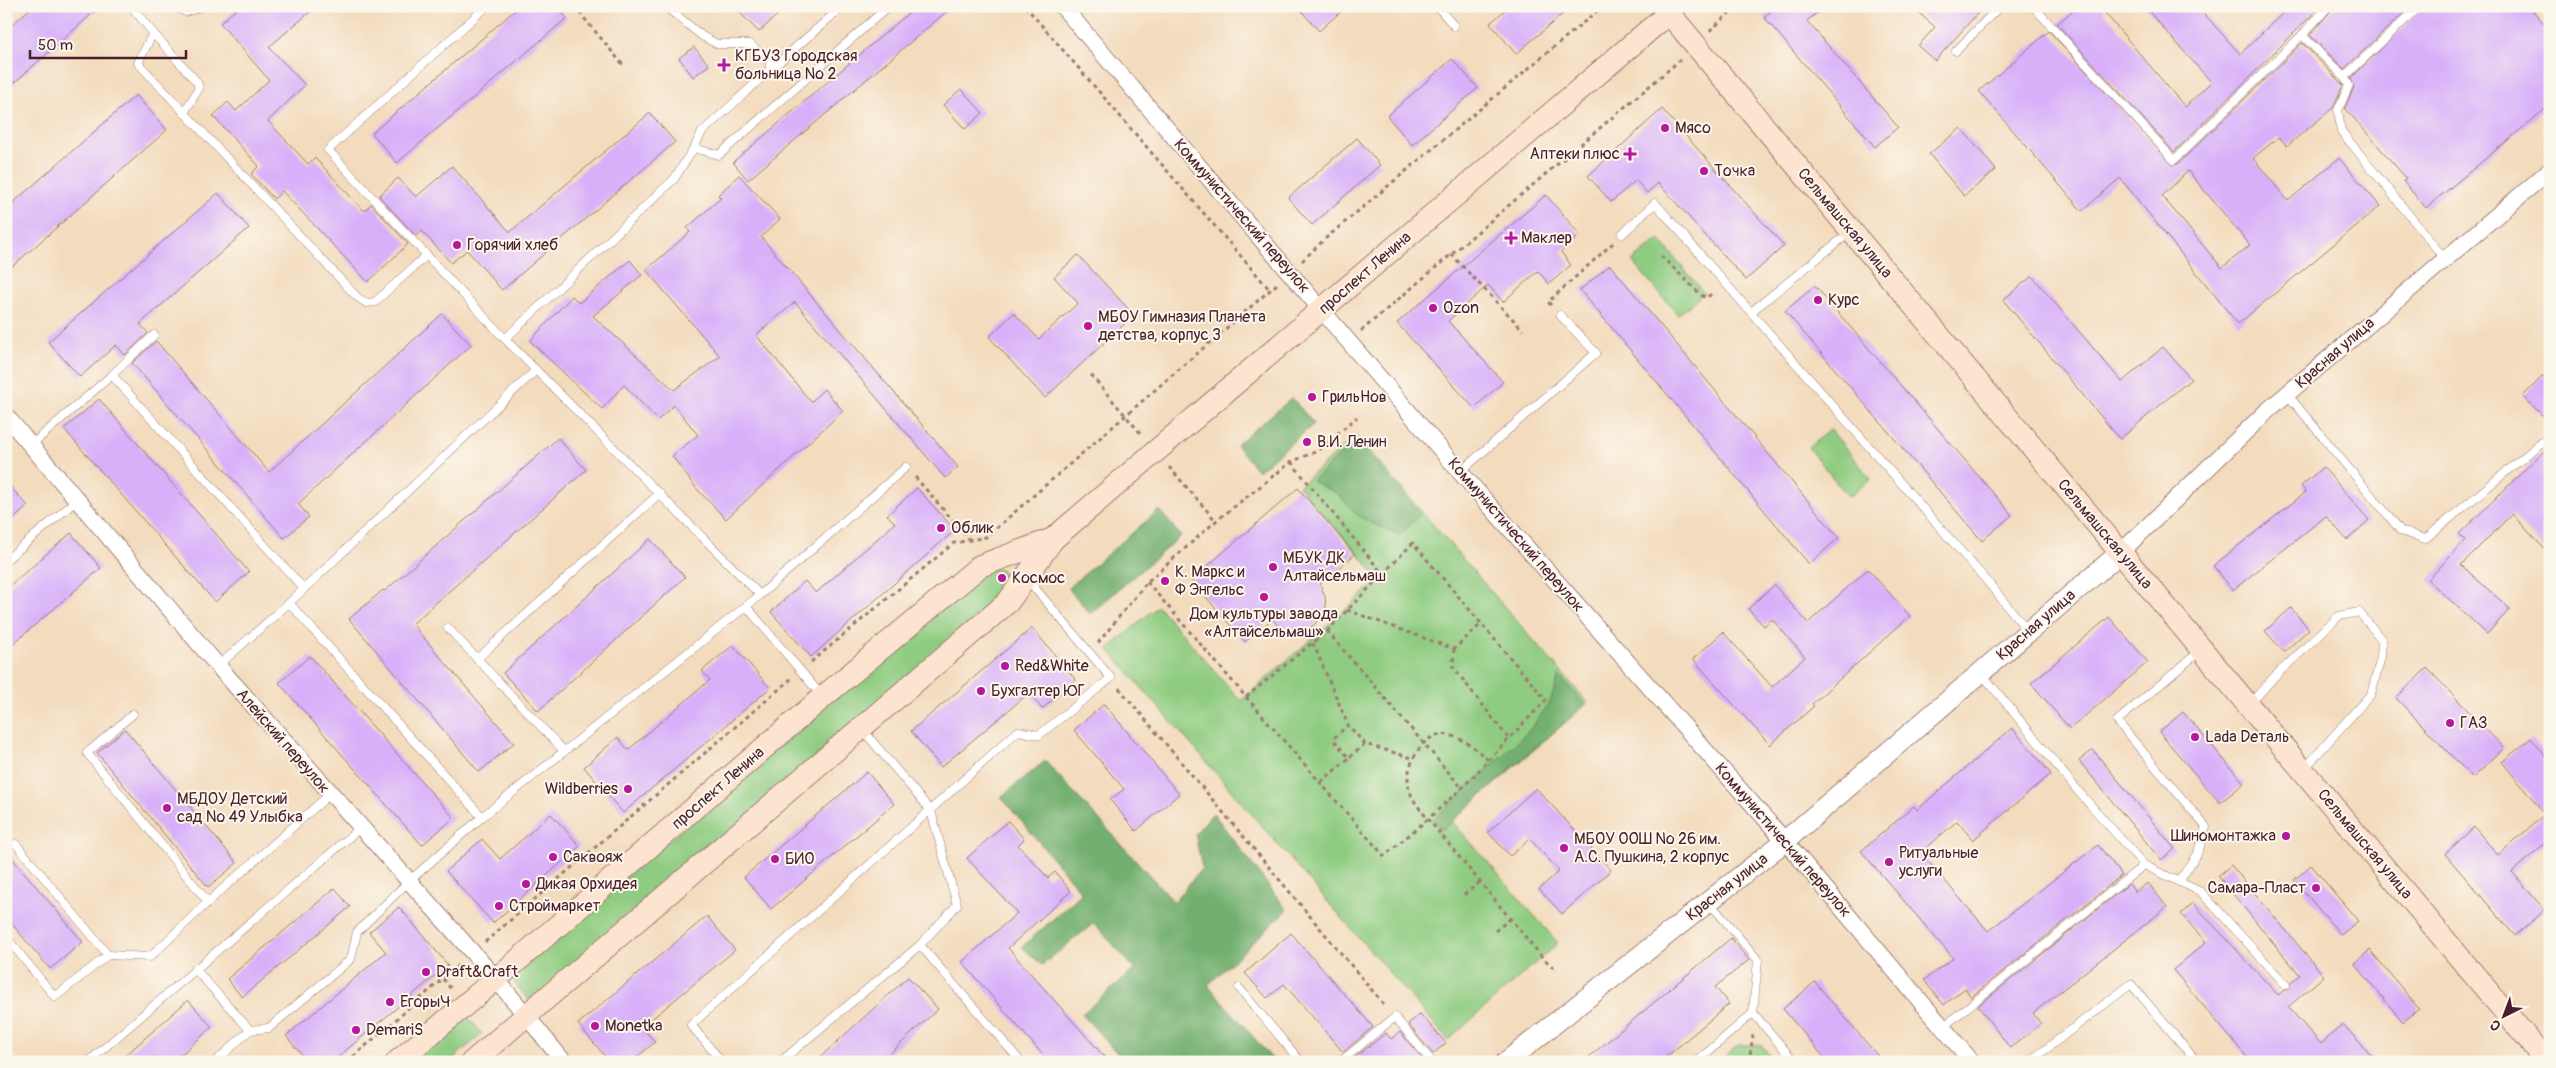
<svg xmlns="http://www.w3.org/2000/svg" width="2556" height="1068" viewBox="0 0 2556 1068" font-family="Pangolin,sans-serif">
<style>
.green{fill:#8fcc81;stroke:#6c7656}
.forest{fill:#73b06f;stroke:#5e684d}
.building{fill:#d8b0f9;fill-rule:evenodd}
.lines{fill:none;stroke-linecap:round;stroke-linejoin:round}
.service-casing{stroke:#9e7d74;stroke-width:9}
.minor-casing{stroke:#9e7d74;stroke-width:18}
.tertiary-casing{stroke:#9e7d74;stroke-width:22}
.secondary-casing{stroke:#9e7d74;stroke-width:24}
.path{stroke:#9e7d74;stroke-width:3;stroke-dasharray:4 4;stroke-linecap:butt}
.service{stroke:#fff;stroke-width:8}
.minor{stroke:#fff;stroke-width:16}
.tertiary{stroke:#fff;stroke-width:20}
.secondary{stroke:#fde4d0;stroke-width:22}
.poi-dot{fill:#b5179e;stroke:#fbf7ec;stroke-width:2}
.labels{text-anchor:middle;dominant-baseline:central;stroke-width:4;stroke-linejoin:round;paint-order:stroke}
.poi-label{font-size:16px;fill:#4a1f2b;stroke:#fbf7ec;text-anchor:start}
.street-label{font-size:16px;fill:#4a1f2b;stroke:#fbf7ec}
</style>
<rect width="100%" height="100%" fill="#fbf7ec"/>
<filter id="ink" filterUnits="userSpaceOnUse"><feTurbulence type="fractalNoise" baseFrequency=".02" numOctaves="2"/><feDisplacementMap in="SourceGraphic" scale="10" xChannelSelector="R" yChannelSelector="G"/><feConvolveMatrix kernelMatrix="1 2 1 2 8 2 1 2 1" color-interpolation-filters="sRGB"/></filter>
<filter id="wash" filterUnits="userSpaceOnUse"><feTurbulence type="fractalNoise" baseFrequency=".0096" numOctaves="4" result="noise"/><feDisplacementMap in="SourceGraphic" scale="20" xChannelSelector="R" yChannelSelector="G"/><feGaussianBlur stdDeviation="1.12" result="paint"/><feColorMatrix in="noise" values="0 0 0 0 0 0 0 0 0 0 0 0 0 0 0 0 0 1.4 0 .05"/><feComposite in="paint" operator="in"/></filter>
<g filter="url(#wash)">
<rect width="100%" height="100%" fill="#f3dbbd"/>
<!-- green -->
<g class="green">
<polygon points="1659,239 1704,293 1678,315 1632,261"/>
<polygon points="1830,429 1871,479 1849,497 1808,448"/>
<polygon points="1356,436 1588,703 1452,821 1558,943 1448,1040 1108,649 1158,606 1241,701 1380,579 1299,486"/>
<polygon points="988,569 1001,569 1009,581 1004,597 530,1002 509,976"/>
<polygon points="465,1013 482,1034 449,1062 408,1062"/>
<polygon points="1738,1045 1761,1045 1775,1062 1718,1062"/>
</g>
<!-- forest -->
<g class="forest">
<polygon points="1292,398 1314,424 1258,471 1236,445"/>
<polygon points="1356,440 1421,514 1400,535 1371,523 1356,514 1338,494 1312,481"/>
<polygon points="1159,510 1181,536 1090,614 1068,588"/>
<polygon points="1559,676 1584,704 1442,830 1433,820 1528,732 1550,703"/>
<polygon points="1045,761 1174,902 1202,868 1195,834 1213,813 1287,910 1208,985 1275,1062 1125,1062 1082,1014 1135,969 1094,923 1042,965 1022,947 1082,893 1001,797"/>
</g>
<g id="blocks">
<!-- building -->
<g class="building">
<polygon points="33,6 101,6 6,90 6,30"/>
<polygon points="240,6 317,6 269,47 305,85 268,121 308,164 315,158 364,211 371,204 408,244 368,282 282,191 274,199 251,174 259,166 213,116 228,102 236,111 269,80 220,23"/>
<polygon points="520,6 556,6 567,18 397,163 372,133"/>
<polygon points="733,6 787,6 759,32"/>
<polygon points="917,6 953,6 748,180 733,162"/>
<polygon points="1297,6 1347,6 1319,31"/>
<polygon points="1510,6 1572,6 1516,54 1490,23"/>
<polygon points="1777,6 1825,6 1807,21 1898,127 1875,147 1764,17"/>
<polygon points="1911,6 1984,6 1935,61 1918,46 1935,27"/>
<polygon points="2078,6 2099,6 2185,107 2211,82 2144,6 2197,6 2240,54 2290,6 2321,6 2174,152 2057,24"/>
<polygon points="2335,6 2411,6 2344,69 2310,35"/>
<polygon points="2425,6 2529,6 2550,31 2550,105 2426,208 2403,181 2406,178 2345,108 2354,87 2351,78"/>
<path d="M2049,31l124,134 5,-1 124,-121 41,42 -10,23 -46,38 -8,-9 -26,21 35,43 51,-43 41,48 -142,118 -118,-146 -38,33 -103,-120zM2188,171l62,74 -28,23 -60,-72z"/>
<polygon points="694,47 709,65 693,77 679,58"/>
<polygon points="1452,59 1478,88 1412,145 1387,116"/>
<polygon points="961,89 983,113 965,129 943,105"/>
<polygon points="136,95 167,130 6,272 6,209"/>
<polygon points="1662,109 1784,246 1746,280 1658,183 1647,193 1636,180 1611,202 1588,176"/>
<polygon points="650,113 675,142 502,290 467,250 451,263 422,231 416,236 379,196 398,178 416,197 452,166 510,232"/>
<polygon points="1961,128 1996,170 1964,196 1929,154"/>
<polygon points="1357,138 1380,165 1312,225 1288,198"/>
<polygon points="739,175 780,219 761,237 958,467 945,478 795,302 756,335 811,402 824,389 843,411 726,519 696,488 672,456 698,435 674,405 658,420 624,385 602,409 530,341 572,296 579,303 630,260 642,275 593,316 674,390 720,356 646,270 690,232 687,228 721,198 718,195"/>
<polygon points="218,193 249,228 140,324 148,333 125,355 116,345 80,377 48,342"/>
<polygon points="1546,195 1580,235 1561,252 1571,265 1549,284 1538,271 1503,302 1488,285 1448,321 1503,382 1474,408 1397,323"/>
<polygon points="1078,255 1134,315 1045,398 989,337 1014,313 1039,339 1078,303 1054,277"/>
<polygon points="1610,265 1839,538 1809,564 1580,290"/>
<polygon points="2032,276 2122,382 2163,347 2191,379 2120,439 2003,300"/>
<polygon points="1815,286 2012,515 1982,541 1785,311"/>
<polygon points="442,314 471,345 298,504 309,517 284,538 132,363 156,341 269,472"/>
<polygon points="2550,369 2550,423 2523,396"/>
<polygon points="99,399 249,572 215,602 64,429"/>
<polygon points="558,438 586,470 412,624 514,743 479,772 349,619 383,590 385,591"/>
<polygon points="2550,445 2550,555 2512,514 2461,565 2510,609 2487,634 2428,580 2465,540 2459,534"/>
<polygon points="2323,467 2369,520 2347,540 2326,516 2233,590 2213,566 2306,492 2301,486"/>
<polygon points="6,482 28,506 6,526"/>
<polygon points="917,488 955,530 811,657 771,612 805,581 816,593 895,523 887,515"/>
<polygon points="1298,488 1355,554 1320,584 1325,596 1326,608 1314,625 1304,631 1294,633 1282,630 1272,619 1245,642 1191,580"/>
<polygon points="71,533 101,568 6,650 6,589"/>
<polygon points="650,539 685,577 538,711 503,673"/>
<polygon points="1868,569 1910,616 1812,704 1814,706 1770,745 1693,659 1723,632 1772,687 1805,657 1772,619 1764,626 1748,609 1774,585 1808,623"/>
<polygon points="2291,608 2309,629 2284,652 2265,631"/>
<polygon points="2109,617 2148,662 2070,729 2031,683"/>
<polygon points="1032,628 1076,680 1042,709 1029,693 941,767 911,731"/>
<polygon points="733,645 770,688 623,813 584,767 618,737 628,750 710,680 702,671"/>
<polygon points="310,656 454,818 422,845 279,683"/>
<polygon points="2427,668 2504,748 2473,778 2396,698"/>
<polygon points="1104,704 1179,794 1136,831 1110,800 1124,789 1074,730"/>
<polygon points="2183,712 2244,783 2220,803 2159,732"/>
<polygon points="2012,728 2051,774 1973,840 1957,821 1921,853 1988,931 2098,845 2122,875 1971,997 1965,988 1944,1005 1924,980 1953,958 1861,851 1914,806 1917,810"/>
<polygon points="125,729 237,863 208,887 97,753"/>
<polygon points="2531,738 2550,762 2550,839 2512,872 2545,910 2515,936 2445,854 2474,827 2498,855 2545,814 2502,762"/>
<polygon points="2093,750 2175,849 2161,860 2079,761"/>
<polygon points="867,772 894,804 771,909 744,877"/>
<polygon points="1536,788 1611,870 1562,914 1539,889 1559,871 1530,839 1510,856 1488,832"/>
<polygon points="551,814 580,846 493,923 446,871 482,839 500,859"/>
<polygon points="1008,821 1024,839 1018,845 1048,878 1055,872 1071,891 1008,948 1109,1062 1049,1062 962,962 1017,913 967,858"/>
<polygon points="6,851 83,942 50,969 6,917"/>
<polygon points="2231,865 2324,976 2288,1007 2321,1044 2343,1024 2377,1062 2251,1062 2173,970 2206,942 2181,914 2193,903 2278,995 2284,990 2289,989 2291,983 2300,975 2218,876"/>
<polygon points="2311,865 2358,921 2341,935 2294,880"/>
<polygon points="2148,883 2167,907 2033,1013 2041,1024 2010,1048 1978,1006 2129,884 2135,892"/>
<polygon points="335,888 350,907 242,997 227,979"/>
<polygon points="399,907 448,965 332,1062 308,1062 286,1036 386,952 369,932"/>
<polygon points="707,916 735,950 642,1027 655,1042 631,1062 610,1062 578,1024"/>
<polygon points="1291,933 1373,1027 1343,1052 1284,984 1267,998 1245,973"/>
<polygon points="1731,938 1749,960 1715,987 1729,1004 1660,1062 1583,1062"/>
<polygon points="2370,950 2419,1009 2403,1022 2354,963"/>
<polygon points="908,977 938,1009 881,1062 815,1062"/>
<polygon points="1815,982 1883,1062 1828,1062 1783,1009"/>
<polygon points="188,1000 212,1027 173,1062 118,1062"/>
<polygon points="1420,1014 1446,1043 1433,1054 1408,1024"/>
<polygon points="1400,1032 1425,1062 1350,1061 1386,1033 1391,1039"/>
</g>
</g>
</g>
<g filter="url(#ink)">
<use href="#blocks" fill-opacity="0" stroke="#9e7d74" stroke-width="1"/>
<g class="lines">
<!-- service casing -->
<g class="service-casing">
<g id="service">
<polyline points="131,6 153,33 138,63 357,297 366,303 375,302 427,255"/>
<polyline points="174,6 186,12 203,6"/>
<polyline points="487,6 328,150 505,339 760,595"/>
<polyline points="665,6 702,36 717,44 750,44 770,62 770,70 702,132 694,148"/>
<polyline points="1437,6 1454,26"/>
<polyline points="2033,6 2174,160 2302,35"/>
<polyline points="2329,6 2302,35 2344,77"/>
<polyline points="2420,6 2344,77 2349,85 2338,110 2341,131 2444,258"/>
<polyline points="153,33 197,82 199,88 184,113"/>
<polyline points="1956,51 2000,6"/>
<polyline points="770,70 843,6"/>
<polyline points="1622,234 1655,203 1986,580 2028,631"/>
<polyline points="1751,312 1849,233"/>
<polyline points="505,339 674,179 694,148 719,155 889,6"/>
<polyline points="112,375 154,335"/>
<polyline points="2287,394 2401,531 2425,539 2542,442 2550,439"/>
<polyline points="31,445 112,375 304,589"/>
<polyline points="1460,472 1596,353 1560,315"/>
<polyline points="6,560 77,500"/>
<polyline points="746,606 821,695"/>
<polyline points="448,628 564,751"/>
<polyline points="477,659 660,493"/>
<polyline points="218,666 289,603 536,370"/>
<polyline points="1982,674 2078,791 2144,865"/>
<polyline points="2250,704 2273,678 2339,616 2359,612 2382,640 2381,657 2371,694 2305,768"/>
<polyline points="133,714 87,753 208,902"/>
<polyline points="862,729 931,811 957,905 920,945 1021,1062"/>
<polyline points="482,817 760,595 906,467"/>
<polyline points="16,844 108,955"/>
<polyline points="2179,882 2198,852 2206,827 2117,721 2200,651"/>
<polyline points="1709,902 1758,960 1753,1013 1795,1062"/>
<polyline points="6,937 55,997 108,955 150,957 208,902 330,794"/>
<polyline points="195,969 250,1030"/>
<polyline points="1239,988 1301,1062"/>
<polyline points="1943,1027 2144,865 2201,892 2286,985"/>
<polyline points="88,1062 360,828"/>
<polyline points="215,1062 250,1030 269,1028 351,959 357,932 408,882 482,817 289,603"/>
<polyline points="722,1062 691,1025 1018,731 1039,735 1111,678 1028,580"/>
<polyline points="780,1062 920,945"/>
<polyline points="1340,1062 1395,1017 1432,1062"/>
<polyline points="1696,1062 1753,1013"/>
<polyline points="2029,1062 2131,984 2197,1062"/>
</g>
</g>
<!-- minor casing -->
<g class="minor-casing">
<g id="minor">
<polyline points="1062,6 1460,472 1785,841 1972,1062"/>
<polyline points="6,416 218,666 497,980 564,1062"/>
<polyline points="2121,552 2267,411 2550,170"/>
</g>
</g>
<!-- tertiary casing -->
<g class="tertiary-casing">
<polyline id="tertiary" points="1506,1062 1785,841 2121,552"/>
</g>
<!-- secondary casing -->
<g class="secondary-casing">
<g id="secondary">
<polyline points="1663,6 2547,1062"/>
<polyline points="397,1062 496,979 823,697 980,566 1053,539"/>
<polyline points="472,1062 1008,602 1053,539 1669,13"/>
</g>
</g>
<!-- path -->
<g class="path">
<polyline points="574,6 624,66"/>
<polyline points="1025,6 1270,290"/>
<polyline points="1710,31 1737,6"/>
<polyline points="1451,254 1523,330"/>
<polyline points="1661,256 1701,295 1706,298 1714,292"/>
<polyline points="1302,261 1326,238 1603,6"/>
<polyline points="1551,305 1548,302 1613,243"/>
<polyline points="1361,331 1680,60"/>
<polyline points="1091,375 1142,435"/>
<polyline points="1291,462 1382,573"/>
<polyline points="1169,467 1216,521"/>
<polyline points="915,477 970,540"/>
<polyline points="1147,582 1246,697 1327,631 1413,543 1546,700 1462,788 1428,819 1541,956 1557,971"/>
<polyline points="1347,610 1454,649 1481,624"/>
<polyline points="1327,631 1462,788"/>
<polyline points="1098,643 1147,582 1216,521 1291,462 1317,451 1357,417"/>
<polyline points="1313,643 1348,725"/>
<polyline points="1454,649 1453,667 1509,739"/>
<polyline points="811,662 954,543 986,537 1277,284"/>
<polyline points="1119,688 1386,1007"/>
<path d="M1246,697l138,159 44,-37c-9,-11 -19,-22 -20,-37 -1,-20 17,-53 41,-47 16,4 27,14 39,25"/>
<polyline points="1365,744 1349,758 1333,739 1348,725 1365,744 1412,758"/>
<polyline points="1321,782 1349,758"/>
<polyline points="1464,895 1481,881"/>
<polyline points="1495,931 1510,919"/>
<polyline points="485,942 791,679"/>
<polyline points="443,979 452,990"/>
<polyline points="347,1062 460,964"/>
<polyline points="1749,1062 1753,1035"/>
</g>
<!-- service -->
<use href="#service" class="service"/>
<!-- minor -->
<use href="#minor" class="minor"/>
<!-- tertiary -->
<use href="#tertiary" class="tertiary"/>
<!-- secondary -->
<use href="#secondary" class="secondary"/>
</g>
</g>
<!-- markers -->
<g class="poi-dot">
<path d="M721.5 57.5h5v5h5v5h-5v5h-5v-5h-5v-5h5z"/>
<circle cx="1665" cy="128" r="5"/>
<path d="M1627.5 146.5h5v5h5v5h-5v5h-5v-5h-5v-5h5z"/>
<circle cx="1704" cy="171" r="5"/>
<path d="M1508.5 230.5h5v5h5v5h-5v5h-5v-5h-5v-5h5z"/>
<circle cx="457" cy="245" r="5"/>
<circle cx="1818" cy="300" r="5"/>
<circle cx="1433" cy="308" r="5"/>
<circle cx="1088" cy="326" r="5"/>
<circle cx="1312" cy="397" r="5"/>
<circle cx="1307" cy="442" r="5"/>
<circle cx="941" cy="528" r="5"/>
<circle cx="1273" cy="567" r="5"/>
<circle cx="1002" cy="578" r="5"/>
<circle cx="1165" cy="581" r="5"/>
<circle cx="1264" cy="597" r="5"/>
<circle cx="1005" cy="666" r="5"/>
<circle cx="981" cy="691" r="5"/>
<circle cx="2450" cy="723" r="5"/>
<circle cx="2195" cy="737" r="5"/>
<circle cx="628" cy="789" r="5"/>
<circle cx="167" cy="808" r="5"/>
<circle cx="2286" cy="836" r="5"/>
<circle cx="1564" cy="848" r="5"/>
<circle cx="553" cy="857" r="5"/>
<circle cx="775" cy="859" r="5"/>
<circle cx="1889" cy="862" r="5"/>
<circle cx="526" cy="884" r="5"/>
<circle cx="2316" cy="888" r="5"/>
<circle cx="499" cy="906" r="5"/>
<circle cx="426" cy="972" r="5"/>
<circle cx="390" cy="1002" r="5"/>
<circle cx="595" cy="1026" r="5"/>
<circle cx="356" cy="1030" r="5"/>
</g>
<g class="labels">
<!-- poi labels -->
<g class="poi-label">
<text x="735" y="56">КГБУЗ Городская<tspan x="735" dy="18">больница № 2</tspan></text>
<text x="1675" y="128">Мясо</text>
<text x="1620" y="154" text-anchor="end">Аптеки плюс</text>
<text x="1714" y="171">Точка</text>
<text x="1521" y="238">Маклер</text>
<text x="467" y="245">Горячий хлеб</text>
<text x="1828" y="300">Курс</text>
<text x="1443" y="308">Ozon</text>
<text x="1098" y="317">МБОУ Гимназия Планета<tspan x="1098" dy="18">детства, корпус 3</tspan></text>
<text x="1322" y="397">ГрильНов</text>
<text x="1317" y="442">В.И. Ленин</text>
<text x="951" y="528">Облик</text>
<text x="1283" y="558">МБУК ДК<tspan x="1283" dy="18">Алтайсельмаш</tspan></text>
<text x="1175" y="572">К. Маркс и<tspan x="1175" dy="18">Ф Энгельс</tspan></text>
<text x="1012" y="578">Космос</text>
<text x="1264" y="614" text-anchor="middle">Дом культуры завода<tspan x="1264" dy="18">«Алтайсельмаш»</tspan></text>
<text x="1015" y="666">Red&amp;White</text>
<text x="991" y="691">Бухгалтер ЮГ</text>
<text x="2460" y="723">ГАЗ</text>
<text x="2205" y="737">Lada Dеталь</text>
<text x="618" y="789" text-anchor="end">Wildberries</text>
<text x="177" y="799">МБДОУ Детский<tspan x="177" dy="18">сад № 49 Улыбка</tspan></text>
<text x="2276" y="836" text-anchor="end">Шиномонтажка</text>
<text x="1574" y="839">МБОУ ООШ № 26 им.<tspan x="1574" dy="18">А.С. Пушкина, 2 корпус</tspan></text>
<text x="1899" y="853">Ритуальные<tspan x="1899" dy="18">услуги</tspan></text>
<text x="563" y="857">Саквояж</text>
<text x="785" y="859">БИО</text>
<text x="536" y="884">Дикая Орхидея</text>
<text x="2306" y="888" text-anchor="end">Самара-Пласт</text>
<text x="509" y="906">Строймаркет</text>
<text x="436" y="972">Draft&amp;Craft</text>
<text x="400" y="1002">ЕгорыЧ</text>
<text x="605" y="1026">Monetka</text>
<text x="366" y="1030">DemariS</text>
</g>
<!-- street labels -->
<g class="street-label">
<text transform="translate(1242 216) rotate(49)">Коммунистический переулок</text>
<text transform="translate(1845 223) rotate(50)">Сельмашская улица</text>
<text transform="translate(1365 273) rotate(-41)">проспект Ленина</text>
<text transform="translate(2335 353) rotate(-41)">Красная улица</text>
<text transform="translate(2105 534) rotate(50)">Сельмашская улица</text>
<text transform="translate(1516 535) rotate(49)">Коммунистический переулок</text>
<text transform="translate(2036 625) rotate(-41)">Красная улица</text>
<text transform="translate(283 741) rotate(49)">Алейский переулок</text>
<text transform="translate(718 788) rotate(-41)">проспект Ленина</text>
<text transform="translate(1783 840) rotate(49)">Коммунистический переулок</text>
<text transform="translate(2365 844) rotate(50)">Сельмашская улица</text>
<text transform="translate(1727 887) rotate(-38)">Красная улица</text>
</g>
</g>
<!-- margin -->
<rect width="2556" height="1068" fill="none" stroke="#fbf7ec" stroke-width="25"/>
<!-- north arrow -->
<g transform="translate(2504 1016) rotate(222)" stroke="#fbf7ec" stroke-width="4" paint-order="stroke">
<path d="M0-4L9 19L0 12L-9 19Z" fill="#4a1f2b"/>
<text y="-8" font-size="14" font-weight="bold" text-anchor="middle" fill="#4a1f2b">С</text>
</g>
<!-- scale -->
<path d="M30 50v8h156v-8" fill="none" stroke="#4a1f2b" stroke-width="2.5"/>
<text x="38" y="50" font-size="15" fill="#4a1f2b" stroke="#fbf7ec" stroke-width="4" paint-order="stroke">50 m</text>
</svg>
